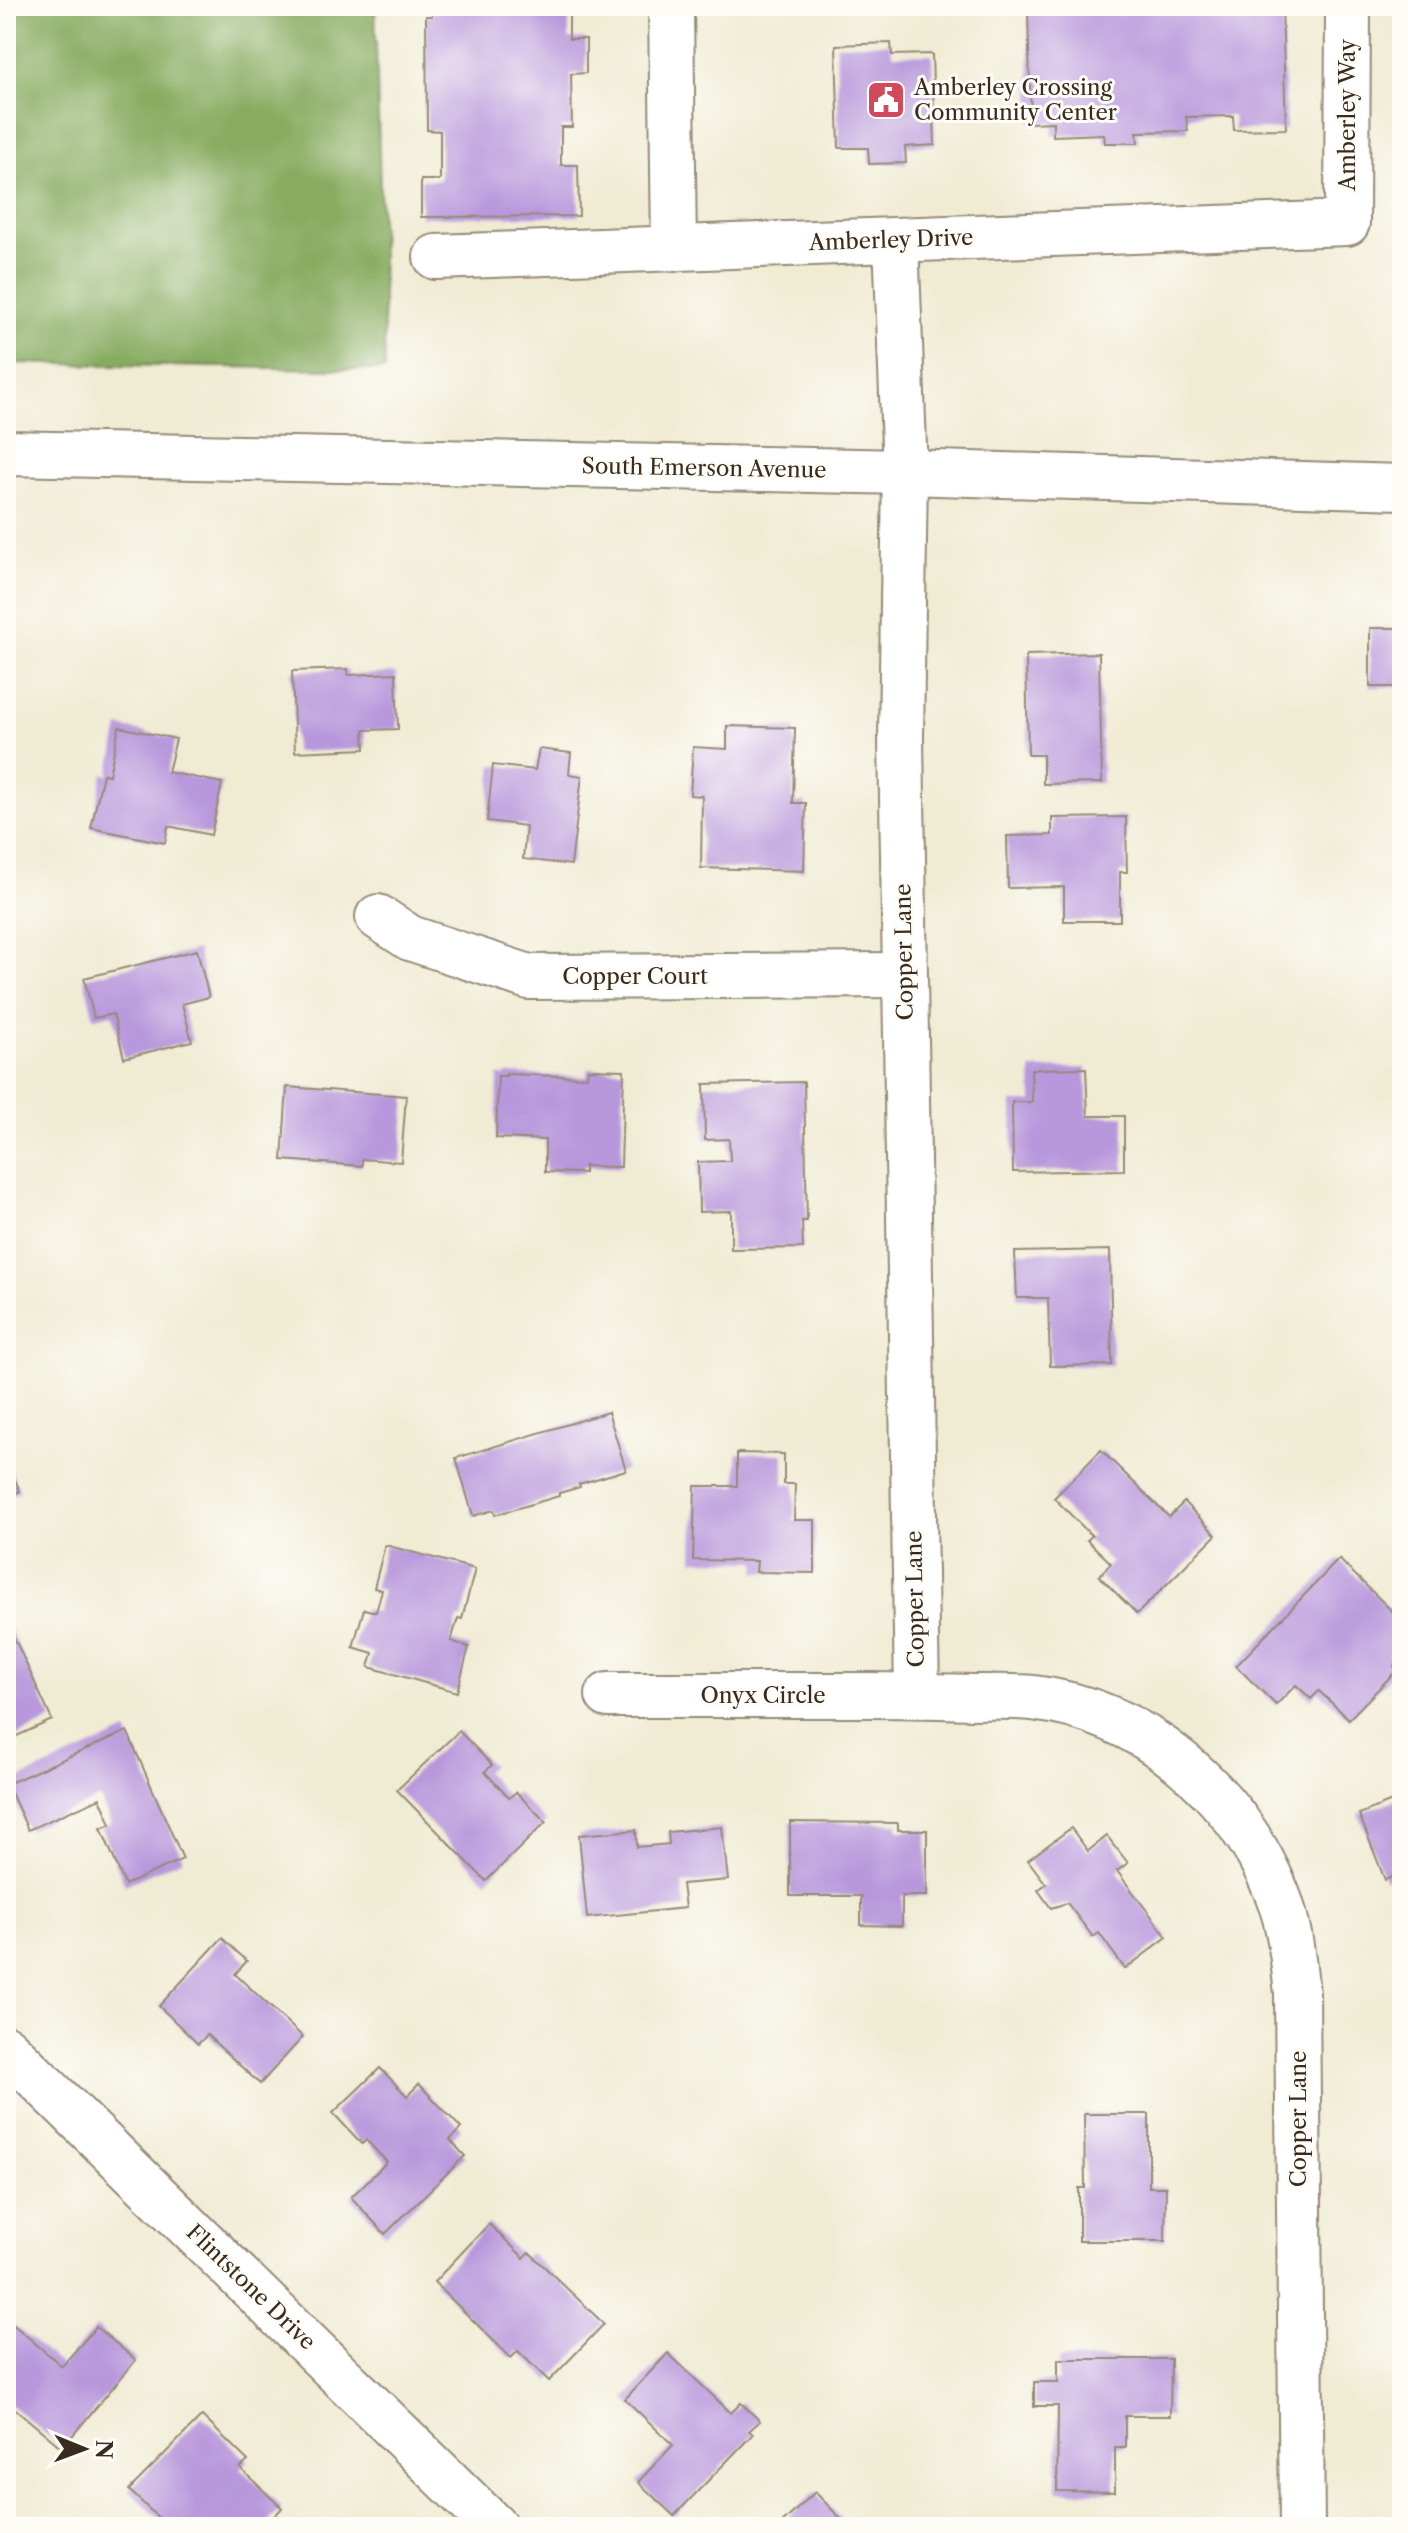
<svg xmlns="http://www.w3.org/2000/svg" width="1408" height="2533" viewBox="0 0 1408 2533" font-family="'Libre Caslon Text',serif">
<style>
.forest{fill:#87ac61;stroke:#616b40;stroke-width:2}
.building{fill:#b897dc}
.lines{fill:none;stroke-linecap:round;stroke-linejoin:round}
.minor-casing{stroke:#968a78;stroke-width:48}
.major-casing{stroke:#968a78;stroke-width:48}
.minor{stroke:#fff;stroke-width:44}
.major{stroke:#fff;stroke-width:44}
.labels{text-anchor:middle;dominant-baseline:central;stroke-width:6;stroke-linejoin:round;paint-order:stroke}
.poi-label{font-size:22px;fill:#3b2a1e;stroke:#fdfcf7;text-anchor:start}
.street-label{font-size:22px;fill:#3b2a1e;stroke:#fdfcf7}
</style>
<rect width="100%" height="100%" fill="#fdfcf7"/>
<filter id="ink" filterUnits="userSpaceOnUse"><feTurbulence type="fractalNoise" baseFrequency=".0125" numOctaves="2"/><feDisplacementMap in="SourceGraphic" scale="16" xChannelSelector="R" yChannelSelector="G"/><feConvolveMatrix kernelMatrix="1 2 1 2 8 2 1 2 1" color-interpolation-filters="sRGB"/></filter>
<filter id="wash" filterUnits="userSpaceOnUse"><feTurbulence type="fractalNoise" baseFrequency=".006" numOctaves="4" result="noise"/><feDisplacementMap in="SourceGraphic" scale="32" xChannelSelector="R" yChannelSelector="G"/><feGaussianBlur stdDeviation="1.8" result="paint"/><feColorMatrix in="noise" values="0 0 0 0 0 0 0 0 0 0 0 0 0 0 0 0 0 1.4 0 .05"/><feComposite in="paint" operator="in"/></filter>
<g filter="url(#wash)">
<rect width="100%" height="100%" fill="#f0ebd3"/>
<!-- forest -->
<polygon class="forest" points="6,6 375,6 385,370 6,363"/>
<g id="blocks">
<!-- building -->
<g class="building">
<polygon points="432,6 569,6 569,39 586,39 586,73 571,74 572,127 561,127 561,165 578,165 579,216 421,217 421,180 440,180 440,131 427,130 426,16 432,16"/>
<polygon points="1051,6 1282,6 1286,129 1234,130 1233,116 1186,117 1188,131 1137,132 1138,143 1105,143 1104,134 1053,136 1053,122 1031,123 1028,11 1051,10"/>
<polygon points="891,43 892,55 932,54 935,145 905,147 906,163 869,164 868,148 839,148 836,45"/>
<rect x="1370" y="628" width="32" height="59"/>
<polygon points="1099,653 1102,783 1043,784 1043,755 1028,755 1026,655"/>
<polygon points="348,669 348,675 396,673 398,729 364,730 365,749 295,752 292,671"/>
<polygon points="727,726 795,728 793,803 806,803 804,871 701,868 702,796 690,795 693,747 727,749"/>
<polygon points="119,727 176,739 168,772 222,783 211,835 168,826 165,843 91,828 103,774 109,775"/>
<polygon points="539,749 571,753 569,774 582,776 571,865 523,859 526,826 487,821 493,765 535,770"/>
<polygon points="1126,817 1127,872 1120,872 1120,921 1064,921 1064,887 1008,888 1007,836 1052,835 1052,818"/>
<polygon points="197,950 209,997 182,1004 192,1041 124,1058 113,1014 94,1018 84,978"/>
<polygon points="1086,1068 1088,1116 1124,1116 1124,1170 1013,1172 1012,1102 1032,1102 1031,1069"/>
<polygon points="588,1069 624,1070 621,1167 584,1166 584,1173 545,1172 545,1140 496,1138 498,1076 506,1076 506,1074 587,1077"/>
<polygon points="804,1082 807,1221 802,1221 803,1248 731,1249 731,1211 699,1212 698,1162 730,1161 729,1139 705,1140 704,1084"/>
<polygon points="287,1087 406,1096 401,1162 362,1159 362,1166 282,1160"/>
<polygon points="1110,1250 1112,1365 1050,1366 1048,1298 1017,1298 1015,1252"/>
<polygon points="608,1412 626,1470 579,1484 580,1487 559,1493 559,1496 495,1515 494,1510 473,1516 456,1458"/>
<polygon points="1101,1450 1169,1517 1184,1502 1216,1535 1137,1614 1099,1576 1111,1563 1087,1540 1092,1536 1054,1498"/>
<polygon points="737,1453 784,1454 784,1484 795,1484 794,1520 815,1520 815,1573 756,1572 757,1561 693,1560 695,1486 737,1486"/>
<polygon points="6,1460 20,1491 6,1498"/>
<polygon points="385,1545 475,1569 462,1619 458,1618 451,1641 469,1647 457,1692 369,1667 373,1653 353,1647 364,1609 376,1612 382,1590 374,1588"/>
<polygon points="1339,1559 1402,1621 1402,1657 1394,1666 1397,1670 1349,1719 1319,1691 1311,1699 1296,1685 1276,1705 1236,1666"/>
<polygon points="6,1620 52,1720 6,1741"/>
<polygon points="127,1731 183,1859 125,1885 101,1828 111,1824 100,1798 28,1830 7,1784"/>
<polygon points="459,1731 492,1765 485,1772 509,1798 516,1792 546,1822 486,1881 397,1790"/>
<polygon points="1402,1797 1402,1873 1385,1880 1359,1814"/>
<polygon points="790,1822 898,1823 898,1830 927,1830 927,1896 902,1896 902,1926 861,1925 861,1896 790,1896"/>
<polygon points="722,1827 728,1880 682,1884 685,1908 587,1918 579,1835 636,1830 637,1847 669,1844 668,1832"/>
<polygon points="1071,1828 1088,1851 1107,1836 1128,1863 1117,1871 1167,1937 1125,1969 1099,1933 1093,1937 1067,1903 1051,1908 1038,1890 1046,1884 1028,1860"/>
<polygon points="222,1938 247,1961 235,1974 303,2037 260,2084 207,2035 198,2044 159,2006"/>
<polygon points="1397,2067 1402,2067 1402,2113 1398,2113"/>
<polygon points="380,2068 407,2096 419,2084 461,2128 450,2140 465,2156 385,2234 351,2197 387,2162 366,2140 362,2144 333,2113"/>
<polygon points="1084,2114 1149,2114 1149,2187 1166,2187 1165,2241 1079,2241 1079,2188 1085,2188"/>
<polygon points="489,2224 524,2258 529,2252 604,2324 549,2381 518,2351 511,2358 434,2282"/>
<polygon points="9,2321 62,2366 96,2327 136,2360 62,2448 6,2401 6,2325"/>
<polygon points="668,2353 731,2413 741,2403 760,2421 749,2431 753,2434 674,2516 638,2482 673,2445 625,2399"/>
<polygon points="1058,2359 1171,2359 1170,2416 1125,2416 1125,2447 1115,2447 1115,2492 1057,2491 1058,2406 1034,2406 1034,2382 1058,2382"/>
<polygon points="202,2416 248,2461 240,2468 282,2508 264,2527 168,2527 129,2490"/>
<polygon points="815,2492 847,2525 845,2527 778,2527"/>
</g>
</g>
</g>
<g filter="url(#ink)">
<use href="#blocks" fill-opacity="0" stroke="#968a78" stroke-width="2"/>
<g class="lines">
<!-- minor casing -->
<g class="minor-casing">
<g id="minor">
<polyline points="671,6 674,249"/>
<polyline points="896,240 905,472 901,738 917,1695"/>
<polyline points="436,257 1347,223 1348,6"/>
<polyline points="378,917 410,938 529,977 904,975"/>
<path d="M608,1695c87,0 174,0 261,0 35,0 69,1 103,2 20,0 41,-1 61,1 110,13 203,93 244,195 13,32 16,66 20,100l5,534"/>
<polyline points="6,2048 495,2527"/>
</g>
</g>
<!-- major casing -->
<g class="major-casing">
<polyline id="major" points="6,453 905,472 1402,487"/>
</g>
<!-- minor -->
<use href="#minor" class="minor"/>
<!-- major -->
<use href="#major" class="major"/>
</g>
</g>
<!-- icons -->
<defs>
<g id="civic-square" transform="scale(2)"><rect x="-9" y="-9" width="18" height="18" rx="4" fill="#d1495b" stroke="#fdfcf7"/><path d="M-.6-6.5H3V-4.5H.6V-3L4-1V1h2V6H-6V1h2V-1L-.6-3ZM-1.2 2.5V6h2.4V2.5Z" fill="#fff"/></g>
</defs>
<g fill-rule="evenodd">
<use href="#civic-square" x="886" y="100"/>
</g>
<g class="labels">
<!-- poi labels -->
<g class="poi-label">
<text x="914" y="87">Amberley Crossing<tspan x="914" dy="25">Community Center</tspan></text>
</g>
<!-- street labels -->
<g class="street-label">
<text transform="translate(1347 115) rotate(-90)">Amberley Way</text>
<text transform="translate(891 240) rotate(-2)">Amberley Drive</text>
<text transform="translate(704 468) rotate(1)">South Emerson Avenue</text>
<text transform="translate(904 952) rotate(-91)">Copper Lane</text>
<text x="635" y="976">Copper Court</text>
<text transform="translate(915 1599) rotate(-91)">Copper Lane</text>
<text x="763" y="1695">Onyx Circle</text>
<text transform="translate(1298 2119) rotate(-90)">Copper Lane</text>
<text transform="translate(251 2287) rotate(44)">Flintstone Drive</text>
</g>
</g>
<!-- margin -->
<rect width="1408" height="2533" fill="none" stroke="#fdfcf7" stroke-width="32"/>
<!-- north arrow -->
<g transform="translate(84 2449) rotate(91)" stroke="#fdfcf7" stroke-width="6" paint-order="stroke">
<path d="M0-6L14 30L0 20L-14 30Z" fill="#3b2a1e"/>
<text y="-12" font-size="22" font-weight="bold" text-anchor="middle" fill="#3b2a1e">N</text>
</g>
</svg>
